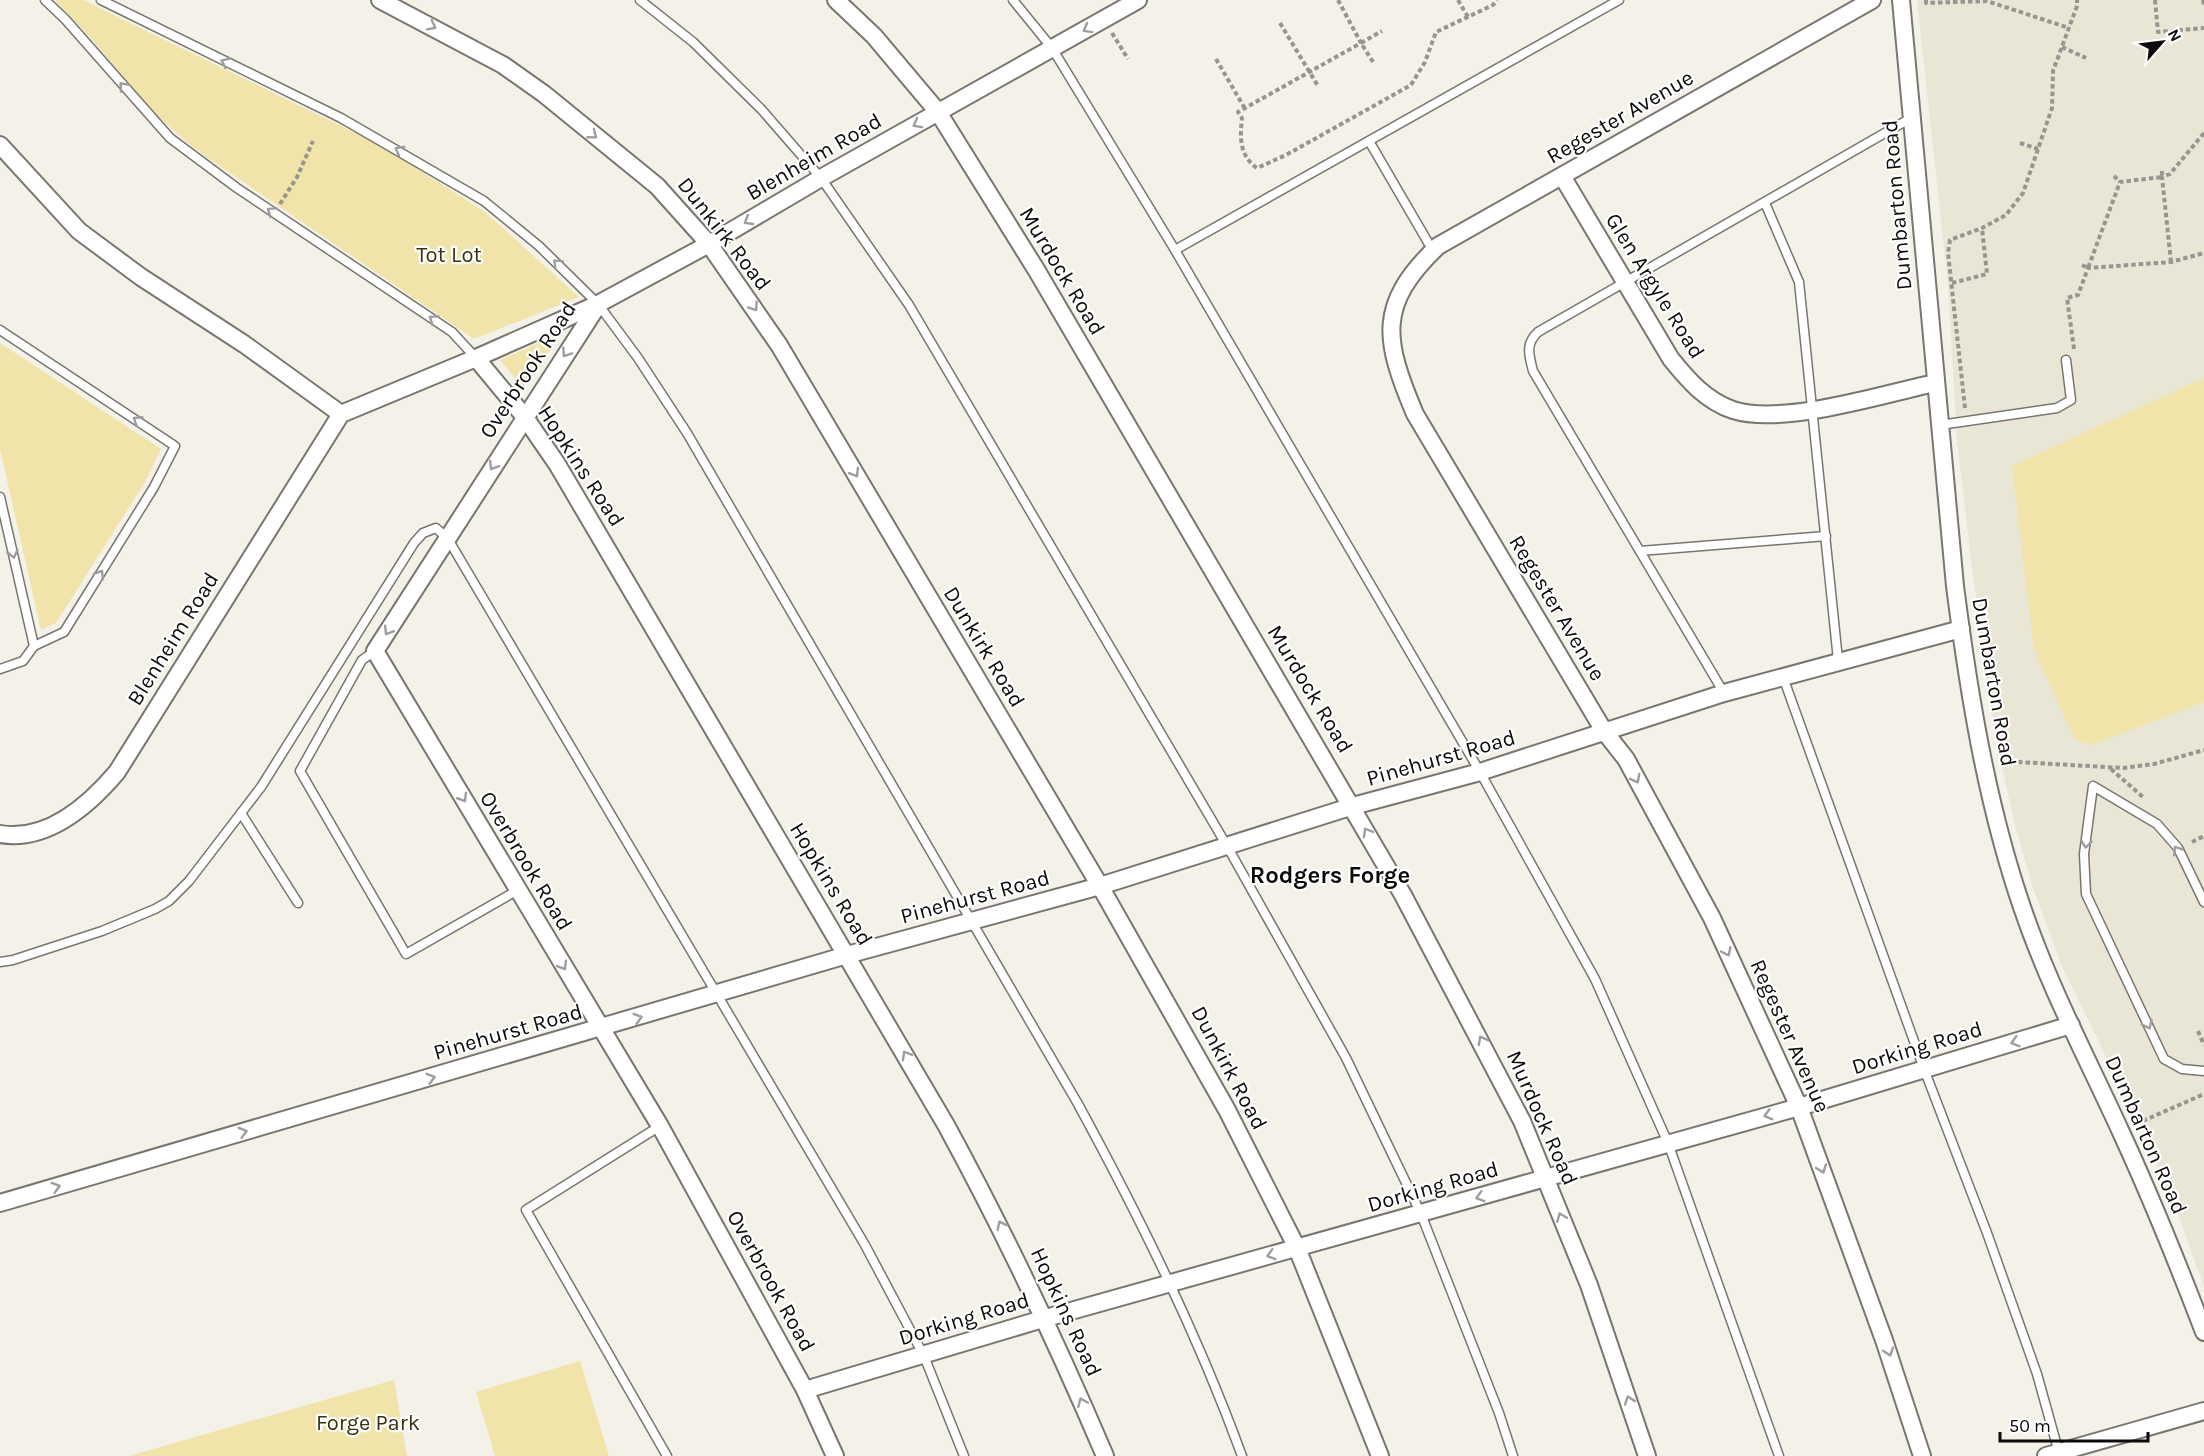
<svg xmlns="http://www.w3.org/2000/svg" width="2204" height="1456" viewBox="0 0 2204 1456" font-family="Karla,sans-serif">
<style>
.built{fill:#e9e6d5}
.green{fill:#f1e4aa}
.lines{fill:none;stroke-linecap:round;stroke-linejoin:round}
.service-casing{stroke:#78766e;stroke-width:11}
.minor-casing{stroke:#78766e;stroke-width:20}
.path{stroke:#97958f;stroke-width:4;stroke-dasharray:4.5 3;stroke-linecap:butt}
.service{stroke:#fff;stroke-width:8}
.minor{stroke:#fff;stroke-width:16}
.oneway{stroke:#9e9d9d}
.labels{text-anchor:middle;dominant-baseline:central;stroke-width:4.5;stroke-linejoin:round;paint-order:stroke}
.street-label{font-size:22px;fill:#0c0b09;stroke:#fff}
.park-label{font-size:22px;fill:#39310b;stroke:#fff}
.neighbourhood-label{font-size:24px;font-weight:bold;fill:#0c0b09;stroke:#fff}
</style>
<rect width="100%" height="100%" fill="#f3f1e8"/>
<!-- built -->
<polygon class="built" points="1917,0 2204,0 2204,1287 2179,1217 2141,1129 2061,964 2032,885 2015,825 1994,730 1971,559 1957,440 1948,285"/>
<!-- green -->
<g class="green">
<polygon points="55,0 83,0 378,144 485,212 579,297 474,339 195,149 154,113 90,37"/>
<polygon points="562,333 523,387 500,360"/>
<polygon points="0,343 161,449 145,482 56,623 41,630 0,449"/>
<polygon points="2204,378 2204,702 2092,745 2075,740 2034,649 2012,466"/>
<polygon points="580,1361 609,1456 495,1456 476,1392"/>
<polygon points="394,1380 407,1456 129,1456"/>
</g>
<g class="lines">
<!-- service casing -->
<g class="service-casing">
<g id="service">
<polyline points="45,0 65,19 170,138 237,188 452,332 476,358"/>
<path d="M101,0l240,118 143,83 55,45 59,58 40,54 49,75 391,671c62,114 119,229 164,352"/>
<polyline points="640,0 693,42 762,110 821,178 909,305 1227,846 1346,1058 1421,1214 1499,1413 1513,1456"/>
<polyline points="1013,0 1052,48 1175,250 1480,772 1595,979 1668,1143 1779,1456"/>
<polyline points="1369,141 1433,251"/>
<polyline points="1765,203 1799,282 1838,660"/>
<polyline points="1175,250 1619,0"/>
<polyline points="0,330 175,446 154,487 64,632 34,646 0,497"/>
<polyline points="1940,425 2057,408 2071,400 2066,360"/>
<polyline points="1640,551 1826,536"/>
<polyline points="375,651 362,660 300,771 406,954 518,890"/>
<polyline points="0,669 23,661 34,646"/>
<polyline points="1783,677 1924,1069 1987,1233 2037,1374 2059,1453"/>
<path d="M1724,693l-191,-322c-4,-16 -8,-27 5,-39l373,-214"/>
<polyline points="241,813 298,903"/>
<polyline points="2204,902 2178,848 2157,824 2093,786 2084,854 2086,894 2164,1059 2182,1069 2204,1071"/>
<polyline points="0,962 13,960 102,931 155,909 169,901 189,881 261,787 414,543 423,533 436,528 448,539 865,1245 924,1356 964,1456"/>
<polyline points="660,1126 526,1210 667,1456"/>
</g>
</g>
<!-- minor casing -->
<g class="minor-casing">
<g id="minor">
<polyline points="380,0 503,65 544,94 657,186 709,244 779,345 1100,886 1227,1110 1297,1248 1380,1456"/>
<polyline points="836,0 874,36 938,112 1037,271 1403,895 1522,1121 1589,1285 1647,1456"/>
<path d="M1872,0l-434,246c-62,59 -54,94 -23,168l189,317 22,28 86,159 87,189 85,233 38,116"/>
<path d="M1901,0l54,586c14,109 32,220 68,324 26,76 64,148 97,220 31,67 58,134 84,202"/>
<polyline points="0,145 79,231 141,277 244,344 341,414"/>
<path d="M1562,176l109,183c17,21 35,42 62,51 50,16 150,-16 202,-27"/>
<polyline points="598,305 375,651 660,1126 805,1390 835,1456"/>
<path d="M476,358l48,58 33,48 389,661c60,110 110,216 159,331"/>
<path d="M0,834c47,8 89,-29 117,-62l224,-358 135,-56 122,-54 111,-60 112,-66 317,-178"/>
<polyline points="0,1203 847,955 1100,886 1353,806 1480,772 1724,693 1961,629"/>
<polyline points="805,1390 1046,1318 1799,1107 2071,1025"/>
<polyline points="2046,1456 2204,1411"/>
</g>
</g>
<!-- path -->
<g class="path">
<path d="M1338,0l23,43 -123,69 4,6c-2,20 -3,37 15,50l29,-13 125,-70 14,-23 11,-30 57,-27 4,-5"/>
<polyline points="1458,0 1468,17"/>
<polyline points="1926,0 1926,3 1987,1 2069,28"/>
<polyline points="2155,0 2158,32 2204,28"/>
<polyline points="2203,0 2204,5"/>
<polyline points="1280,23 1318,86"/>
<polyline points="1112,33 1128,59"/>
<polyline points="2062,47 2086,58"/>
<polyline points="1216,59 1244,107"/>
<polyline points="1373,62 1361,43 1382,31"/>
<polyline points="2020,143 2038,149"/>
<polyline points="2114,176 2120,182"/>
<polyline points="280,204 297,177 313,141"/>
<polyline points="2171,262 2162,177 2170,174 2204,133"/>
<polyline points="2082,265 2088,268 2120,182 2162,177 2162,171"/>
<polyline points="1952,283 1987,274 1982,228"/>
<polyline points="2074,349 2067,298 2078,295 2088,268 2171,262 2204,253"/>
<polyline points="1965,408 1948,253 1950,240 1982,228 2006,215 2023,193 2052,108 2053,71 2077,6 2077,0"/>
<polyline points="2018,762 2123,768 2154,764 2204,750"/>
<polyline points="2111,769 2144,798"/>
<polyline points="2192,842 2204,836"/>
<polyline points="2198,1031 2204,1045"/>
<polyline points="2136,1124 2204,1094"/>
</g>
<!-- service -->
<use href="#service" class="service"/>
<!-- minor -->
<use href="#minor" class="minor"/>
</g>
<!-- one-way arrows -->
<defs><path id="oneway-chevron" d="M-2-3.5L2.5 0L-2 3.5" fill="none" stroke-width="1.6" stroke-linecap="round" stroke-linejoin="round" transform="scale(1.5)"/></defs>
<g class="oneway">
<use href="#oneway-chevron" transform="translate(432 26) rotate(27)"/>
<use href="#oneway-chevron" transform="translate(1087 29) rotate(151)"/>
<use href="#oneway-chevron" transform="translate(225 62) rotate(-154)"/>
<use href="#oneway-chevron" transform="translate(123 86) rotate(-131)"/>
<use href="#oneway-chevron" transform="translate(917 124) rotate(151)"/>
<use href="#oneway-chevron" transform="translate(593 135) rotate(39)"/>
<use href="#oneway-chevron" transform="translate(399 150) rotate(-151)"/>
<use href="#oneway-chevron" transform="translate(271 211) rotate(-146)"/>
<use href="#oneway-chevron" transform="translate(748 221) rotate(149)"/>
<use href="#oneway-chevron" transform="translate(557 263) rotate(-135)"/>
<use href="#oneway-chevron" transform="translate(754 307) rotate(56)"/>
<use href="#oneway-chevron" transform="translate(433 319) rotate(-146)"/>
<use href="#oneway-chevron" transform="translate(566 353) rotate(124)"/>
<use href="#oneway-chevron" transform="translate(137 420) rotate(-147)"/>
<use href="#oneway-chevron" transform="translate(493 466) rotate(122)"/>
<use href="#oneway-chevron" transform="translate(855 473) rotate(59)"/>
<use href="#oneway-chevron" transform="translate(13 554) rotate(77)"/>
<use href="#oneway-chevron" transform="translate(100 574) rotate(-58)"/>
<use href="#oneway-chevron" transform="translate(388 631) rotate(122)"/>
<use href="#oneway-chevron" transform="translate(1636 779) rotate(62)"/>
<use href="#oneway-chevron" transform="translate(463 798) rotate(59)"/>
<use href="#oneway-chevron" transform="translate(1367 832) rotate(-120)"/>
<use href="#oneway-chevron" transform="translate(2086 844) rotate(97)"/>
<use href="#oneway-chevron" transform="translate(2177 850) rotate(-123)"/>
<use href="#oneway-chevron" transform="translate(1727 952) rotate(65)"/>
<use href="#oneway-chevron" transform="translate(563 966) rotate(59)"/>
<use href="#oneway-chevron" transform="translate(638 1018) rotate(-16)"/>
<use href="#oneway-chevron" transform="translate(2148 1025) rotate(65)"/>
<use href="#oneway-chevron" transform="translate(1482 1040) rotate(-118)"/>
<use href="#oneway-chevron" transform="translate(2015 1042) rotate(163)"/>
<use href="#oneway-chevron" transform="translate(906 1055) rotate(-120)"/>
<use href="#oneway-chevron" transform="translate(431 1078) rotate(-16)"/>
<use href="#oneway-chevron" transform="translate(1768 1115) rotate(165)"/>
<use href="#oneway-chevron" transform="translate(243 1132) rotate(-16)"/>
<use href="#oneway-chevron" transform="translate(1822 1169) rotate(70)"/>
<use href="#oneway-chevron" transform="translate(56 1187) rotate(-16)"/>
<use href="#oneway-chevron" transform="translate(1480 1197) rotate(164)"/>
<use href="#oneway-chevron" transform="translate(1561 1217) rotate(-112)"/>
<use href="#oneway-chevron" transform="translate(1001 1225) rotate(-117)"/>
<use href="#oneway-chevron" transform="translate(1271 1255) rotate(164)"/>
<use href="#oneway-chevron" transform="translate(1889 1352) rotate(72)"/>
<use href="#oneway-chevron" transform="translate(1629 1400) rotate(-109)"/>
<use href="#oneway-chevron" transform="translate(1082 1402) rotate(-113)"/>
</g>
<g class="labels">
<!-- street labels -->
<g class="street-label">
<text transform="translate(1620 117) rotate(-30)">Regester Avenue</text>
<text transform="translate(814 157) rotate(-30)">Blenheim Road</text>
<text transform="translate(1897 205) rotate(-95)">Dumbarton Road</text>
<text transform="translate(724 234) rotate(52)">Dunkirk Road</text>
<text transform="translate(1062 271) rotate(59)">Murdock Road</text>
<text transform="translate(1655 286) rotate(58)">Glen Argyle Road</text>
<text transform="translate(528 370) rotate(-57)">Overbrook Road</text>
<text transform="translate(581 466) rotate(57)">Hopkins Road</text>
<text transform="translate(1557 608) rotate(59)">Regester Avenue</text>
<text transform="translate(173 639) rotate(-58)">Blenheim Road</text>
<text transform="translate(984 647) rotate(59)">Dunkirk Road</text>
<text transform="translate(1994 682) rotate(80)">Dumbarton Road</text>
<text transform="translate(1310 689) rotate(59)">Murdock Road</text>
<text transform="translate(1441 758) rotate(-16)">Pinehurst Road</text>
<text transform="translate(526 861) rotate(59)">Overbrook Road</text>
<text transform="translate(831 884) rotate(59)">Hopkins Road</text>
<text transform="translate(975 897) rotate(-15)">Pinehurst Road</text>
<text transform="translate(508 1032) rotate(-16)">Pinehurst Road</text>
<text transform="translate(1790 1036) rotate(66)">Regester Avenue</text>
<text transform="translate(1917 1048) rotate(-17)">Dorking Road</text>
<text transform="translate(1229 1068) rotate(62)">Dunkirk Road</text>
<text transform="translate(1542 1118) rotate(66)">Murdock Road</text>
<text transform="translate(2146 1135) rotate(66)">Dumbarton Road</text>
<text transform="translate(1433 1187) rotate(-16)">Dorking Road</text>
<text transform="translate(771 1281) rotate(61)">Overbrook Road</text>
<text transform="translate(1066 1312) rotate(65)">Hopkins Road</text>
<text transform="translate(964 1319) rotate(-17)">Dorking Road</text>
</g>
<!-- park labels -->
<g class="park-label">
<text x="449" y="255">Tot Lot</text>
<text x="368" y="1423">Forge Park</text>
</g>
<!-- neighbourhood labels -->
<g class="neighbourhood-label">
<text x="1330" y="875">Rodgers Forge</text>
</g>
</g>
<!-- north arrow -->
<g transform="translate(2162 42) rotate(62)" stroke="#ffffff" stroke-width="4.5" paint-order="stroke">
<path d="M0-4.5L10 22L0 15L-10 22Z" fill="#0c0b09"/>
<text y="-9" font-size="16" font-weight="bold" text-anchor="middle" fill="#0c0b09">N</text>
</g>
<!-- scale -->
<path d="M2000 1432v9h148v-9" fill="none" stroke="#0c0b09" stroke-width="3"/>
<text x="2009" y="1432" font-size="18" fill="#0c0b09" stroke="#ffffff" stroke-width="4.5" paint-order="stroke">50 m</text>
</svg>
